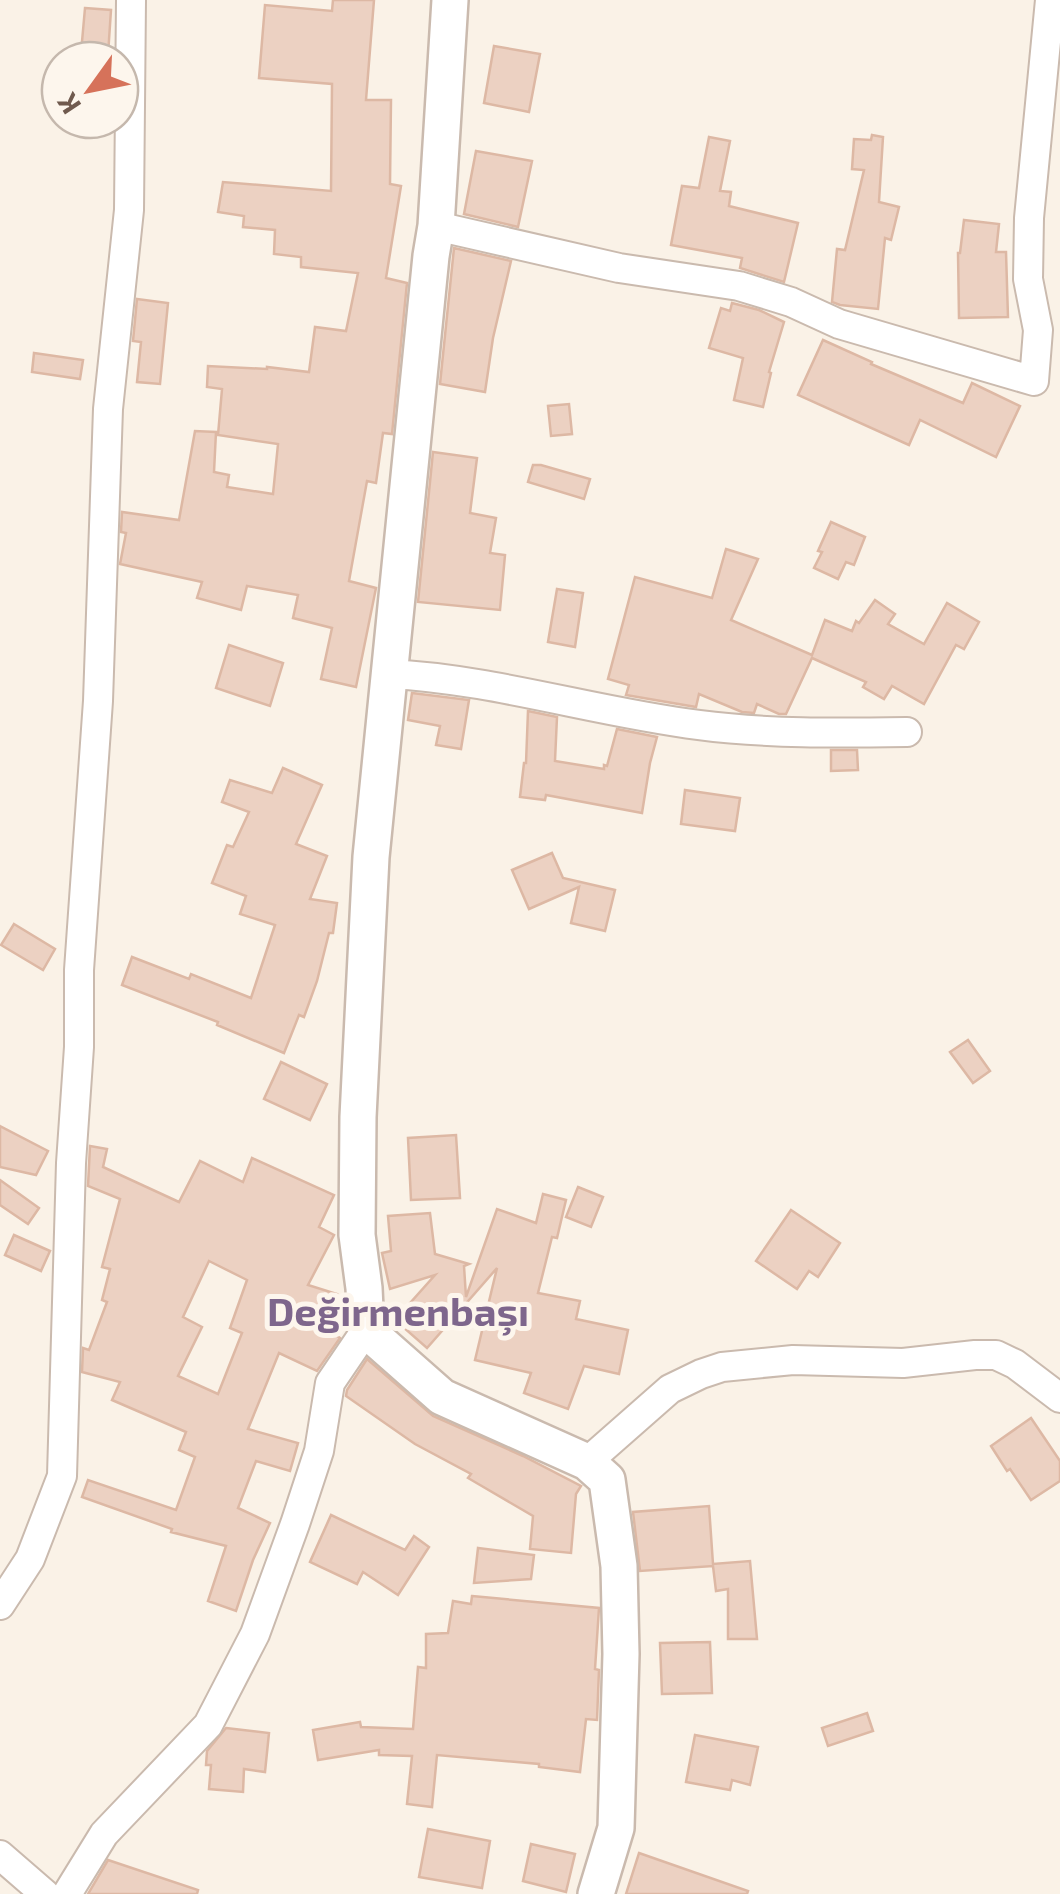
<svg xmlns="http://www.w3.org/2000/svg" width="1060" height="1894" viewBox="0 0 1060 1894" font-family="'Exo 2',sans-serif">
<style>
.building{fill:#ecd1c2;stroke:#ddb8a4;stroke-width:2.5;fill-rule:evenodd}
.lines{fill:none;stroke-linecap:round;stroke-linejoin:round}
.minor-casing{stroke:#cabaae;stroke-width:32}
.tertiary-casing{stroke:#cabaae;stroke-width:40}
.minor{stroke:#fff;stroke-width:28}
.tertiary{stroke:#fff;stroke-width:35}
.labels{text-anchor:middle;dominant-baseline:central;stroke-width:10;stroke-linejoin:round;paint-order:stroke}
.quarter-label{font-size:40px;font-weight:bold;fill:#7e668c;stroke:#fdf6ed}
</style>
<rect width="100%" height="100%" fill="#faf2e7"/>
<!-- building -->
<g class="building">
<polygon points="333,0 374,0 366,100 391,100 390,184 401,186 386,278 407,283 392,434 383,433 376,483 367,481 349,581 376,588 356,687 321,679 332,628 293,618 298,595 247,586 241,610 197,598 202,582 120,564 126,533 121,532 122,512 179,520 195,431 216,432 214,472 229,475 227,487 273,494 278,444 218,435 222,389 207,387 208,366 267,369 267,367 309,372 315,327 346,331 358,273 301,267 301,257 274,254 275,230 243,227 244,216 218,212 223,182 331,191 332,84 259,78 265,5 332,11"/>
<polygon points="85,8 111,10 108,55 81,53"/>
<polygon points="494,46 540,54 529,112 484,103"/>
<polygon points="872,135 883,137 879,202 899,207 891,240 885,238 878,309 840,305 832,302 837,249 845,250 864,170 852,169 854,139 871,140"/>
<polygon points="709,137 730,141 720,191 731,192 729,206 798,223 784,282 740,268 742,258 671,245 682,186 699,188"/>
<polygon points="476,151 532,161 518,227 464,214"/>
<polygon points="964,220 999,224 996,252 1006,252 1008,317 959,318 958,253 960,253"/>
<polygon points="454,248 511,261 493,338 485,392 440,384"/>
<polygon points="137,299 168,303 160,384 137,382 141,342 133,341"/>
<polygon points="732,303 759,310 784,322 769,372 771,373 763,407 734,400 743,358 709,348 721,308 730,311"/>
<polygon points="823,340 872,362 871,364 963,403 972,383 1020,406 996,457 920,420 909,445 798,395"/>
<polygon points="34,353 83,360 80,379 32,372"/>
<polygon points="569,404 572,434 551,436 548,406"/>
<polygon points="433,452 477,458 470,513 496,518 490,553 505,555 500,610 418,602"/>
<polygon points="533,465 541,465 590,479 584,499 528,482"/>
<polygon points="831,522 865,537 854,565 846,562 838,579 814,568 822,552 818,551"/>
<polygon points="726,549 758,559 731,620 812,655 825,620 852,631 856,621 859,623 875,600 895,614 888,624 924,644 947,603 979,622 964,649 956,645 924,704 892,686 884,699 863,687 866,682 812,658 786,714 779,714 757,704 754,713 742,712 699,694 696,707 626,695 629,685 608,679 635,577 712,598"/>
<polygon points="557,589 583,593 575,647 548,642"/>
<polygon points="229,645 283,663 270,706 216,688"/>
<polygon points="412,693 469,700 461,749 436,745 440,726 408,720"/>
<polygon points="528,711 557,717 555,761 604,769 604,765 607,766 617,729 657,737 650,763 642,813 546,795 545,800 520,797 524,763 526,763"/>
<polygon points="831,750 857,750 858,770 831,771"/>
<polygon points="283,768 322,785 296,844 327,856 310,899 337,903 333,933 329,933 317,981 304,1017 299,1015 284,1053 217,1025 218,1022 122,985 132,957 189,979 191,974 251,998 275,925 240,914 246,896 212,883 227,845 233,847 249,812 222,802 230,780 272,793"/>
<polygon points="685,790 740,798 735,831 681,824"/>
<polygon points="552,853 563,878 615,890 605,931 571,923 579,887 529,909 512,870"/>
<polygon points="14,924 55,949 43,970 1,945"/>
<polygon points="968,1040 990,1071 973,1083 950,1052"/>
<polygon points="281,1062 327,1084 310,1120 264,1099"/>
<polygon points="0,1126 48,1151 36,1175 0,1167"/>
<polygon points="456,1135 460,1198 411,1200 408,1138"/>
<path d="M90,1146l17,3 -4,18 76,35 21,-41 43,21 9,-24 82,37 -15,32 15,8 -26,50 29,9 -10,32 11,6 -2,3 4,3 -23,33 -38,-18 -31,76 50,14 -8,28 -34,-10 -18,47 32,15 -17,37 -17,51 -28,-10 18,-55 -55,-14 1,-3 -90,-32 6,-17 88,30 19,-53 -16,-7 7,-18 -74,-32 8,-18 -38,-10 1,-24 6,2 18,-48 -5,-2 8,-31 -8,-2 18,-68 -32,-13zM209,1261l38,19 -17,48 12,5 -24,61 -40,-18 24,-49 -19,-10z"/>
<polygon points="0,1180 39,1208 28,1224 0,1205"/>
<polygon points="578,1187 603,1197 591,1227 566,1217"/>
<polygon points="543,1194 566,1200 557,1238 552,1237 538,1293 580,1301 576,1319 628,1330 619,1374 584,1366 568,1409 524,1393 531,1373 475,1360 497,1268 427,1348 395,1320 435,1275 390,1289 382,1253 391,1251 388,1216 430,1213 435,1254 469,1264 464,1266 466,1297 497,1209 536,1223"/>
<polygon points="791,1210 840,1243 818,1277 809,1271 797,1289 756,1261"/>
<polygon points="14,1235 50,1251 41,1271 5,1255"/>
<polygon points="367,1359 433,1416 523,1456 581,1486 576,1494 571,1553 530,1549 533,1516 468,1478 471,1474 415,1444 346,1396 347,1390"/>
<polygon points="1031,1418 1060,1461 1060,1481 1031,1500 1010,1469 1007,1471 991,1446"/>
<polygon points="709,1506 713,1564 750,1561 757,1639 728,1639 728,1589 716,1591 713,1566 640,1571 633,1512"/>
<polygon points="331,1515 405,1550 414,1536 429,1547 398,1595 363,1572 357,1584 310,1562"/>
<polygon points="478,1548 534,1555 531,1579 474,1583"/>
<polygon points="472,1596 599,1608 595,1669 599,1670 597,1720 586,1719 580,1772 539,1767 539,1764 437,1755 432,1807 407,1804 412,1756 379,1755 379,1750 318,1760 313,1730 360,1722 361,1727 413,1729 418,1667 426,1668 426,1634 448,1633 453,1601 471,1604"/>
<polygon points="710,1642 712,1693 662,1694 660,1643"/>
<polygon points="867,1713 873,1731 828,1746 822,1728"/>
<polygon points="226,1728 269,1733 265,1772 244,1769 243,1792 209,1789 211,1765 206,1765 207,1751"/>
<polygon points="695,1735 758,1747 750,1785 732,1780 730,1790 686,1782"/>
<polygon points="428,1829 490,1841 482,1888 419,1877"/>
<polygon points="531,1844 575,1854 566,1892 523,1881"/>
<polygon points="639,1853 748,1891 747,1894 626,1894"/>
<polygon points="108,1860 198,1890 197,1894 88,1894"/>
</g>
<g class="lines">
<!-- minor casing -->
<g class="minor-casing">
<g id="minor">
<polyline points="436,226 619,268 739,286 791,302 839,324 1034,381 1038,330 1028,279 1029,218 1050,0"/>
<path d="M389,674c104,5 206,38 310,51 69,9 138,8 208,7"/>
<polyline points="587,1462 670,1389 701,1374 722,1367 793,1360 903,1363 975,1355 996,1355 1015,1364 1060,1398"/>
<polyline points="0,1605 30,1559 62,1476 71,1163 79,1047 79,970 98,701 108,409 129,210 131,0"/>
<polyline points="0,1855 45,1894"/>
<polyline points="67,1894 104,1834 208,1725 255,1634 295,1524 319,1451 330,1383 366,1330"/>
</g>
</g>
<!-- tertiary casing -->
<g class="tertiary-casing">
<polyline id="tertiary" points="450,0 436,226 431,256 371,857 358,1117 357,1235 364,1288 366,1330 442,1397 587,1462 607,1480 619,1566 621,1654 616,1828 596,1894"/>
</g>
<!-- minor -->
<use href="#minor" class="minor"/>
<!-- tertiary -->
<use href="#tertiary" class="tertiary"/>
</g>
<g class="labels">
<!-- quarter labels -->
<g class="quarter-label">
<text x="398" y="1310">Değirmenbaşı</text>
</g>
</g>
<!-- north arrow -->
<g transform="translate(90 90) rotate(237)"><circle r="48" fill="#fdf6ed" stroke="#c5b8ad" stroke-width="2.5"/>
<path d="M0-8L18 38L0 25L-18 38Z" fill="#d6725a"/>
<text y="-15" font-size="28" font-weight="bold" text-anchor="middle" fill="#705a4e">K</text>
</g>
</svg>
